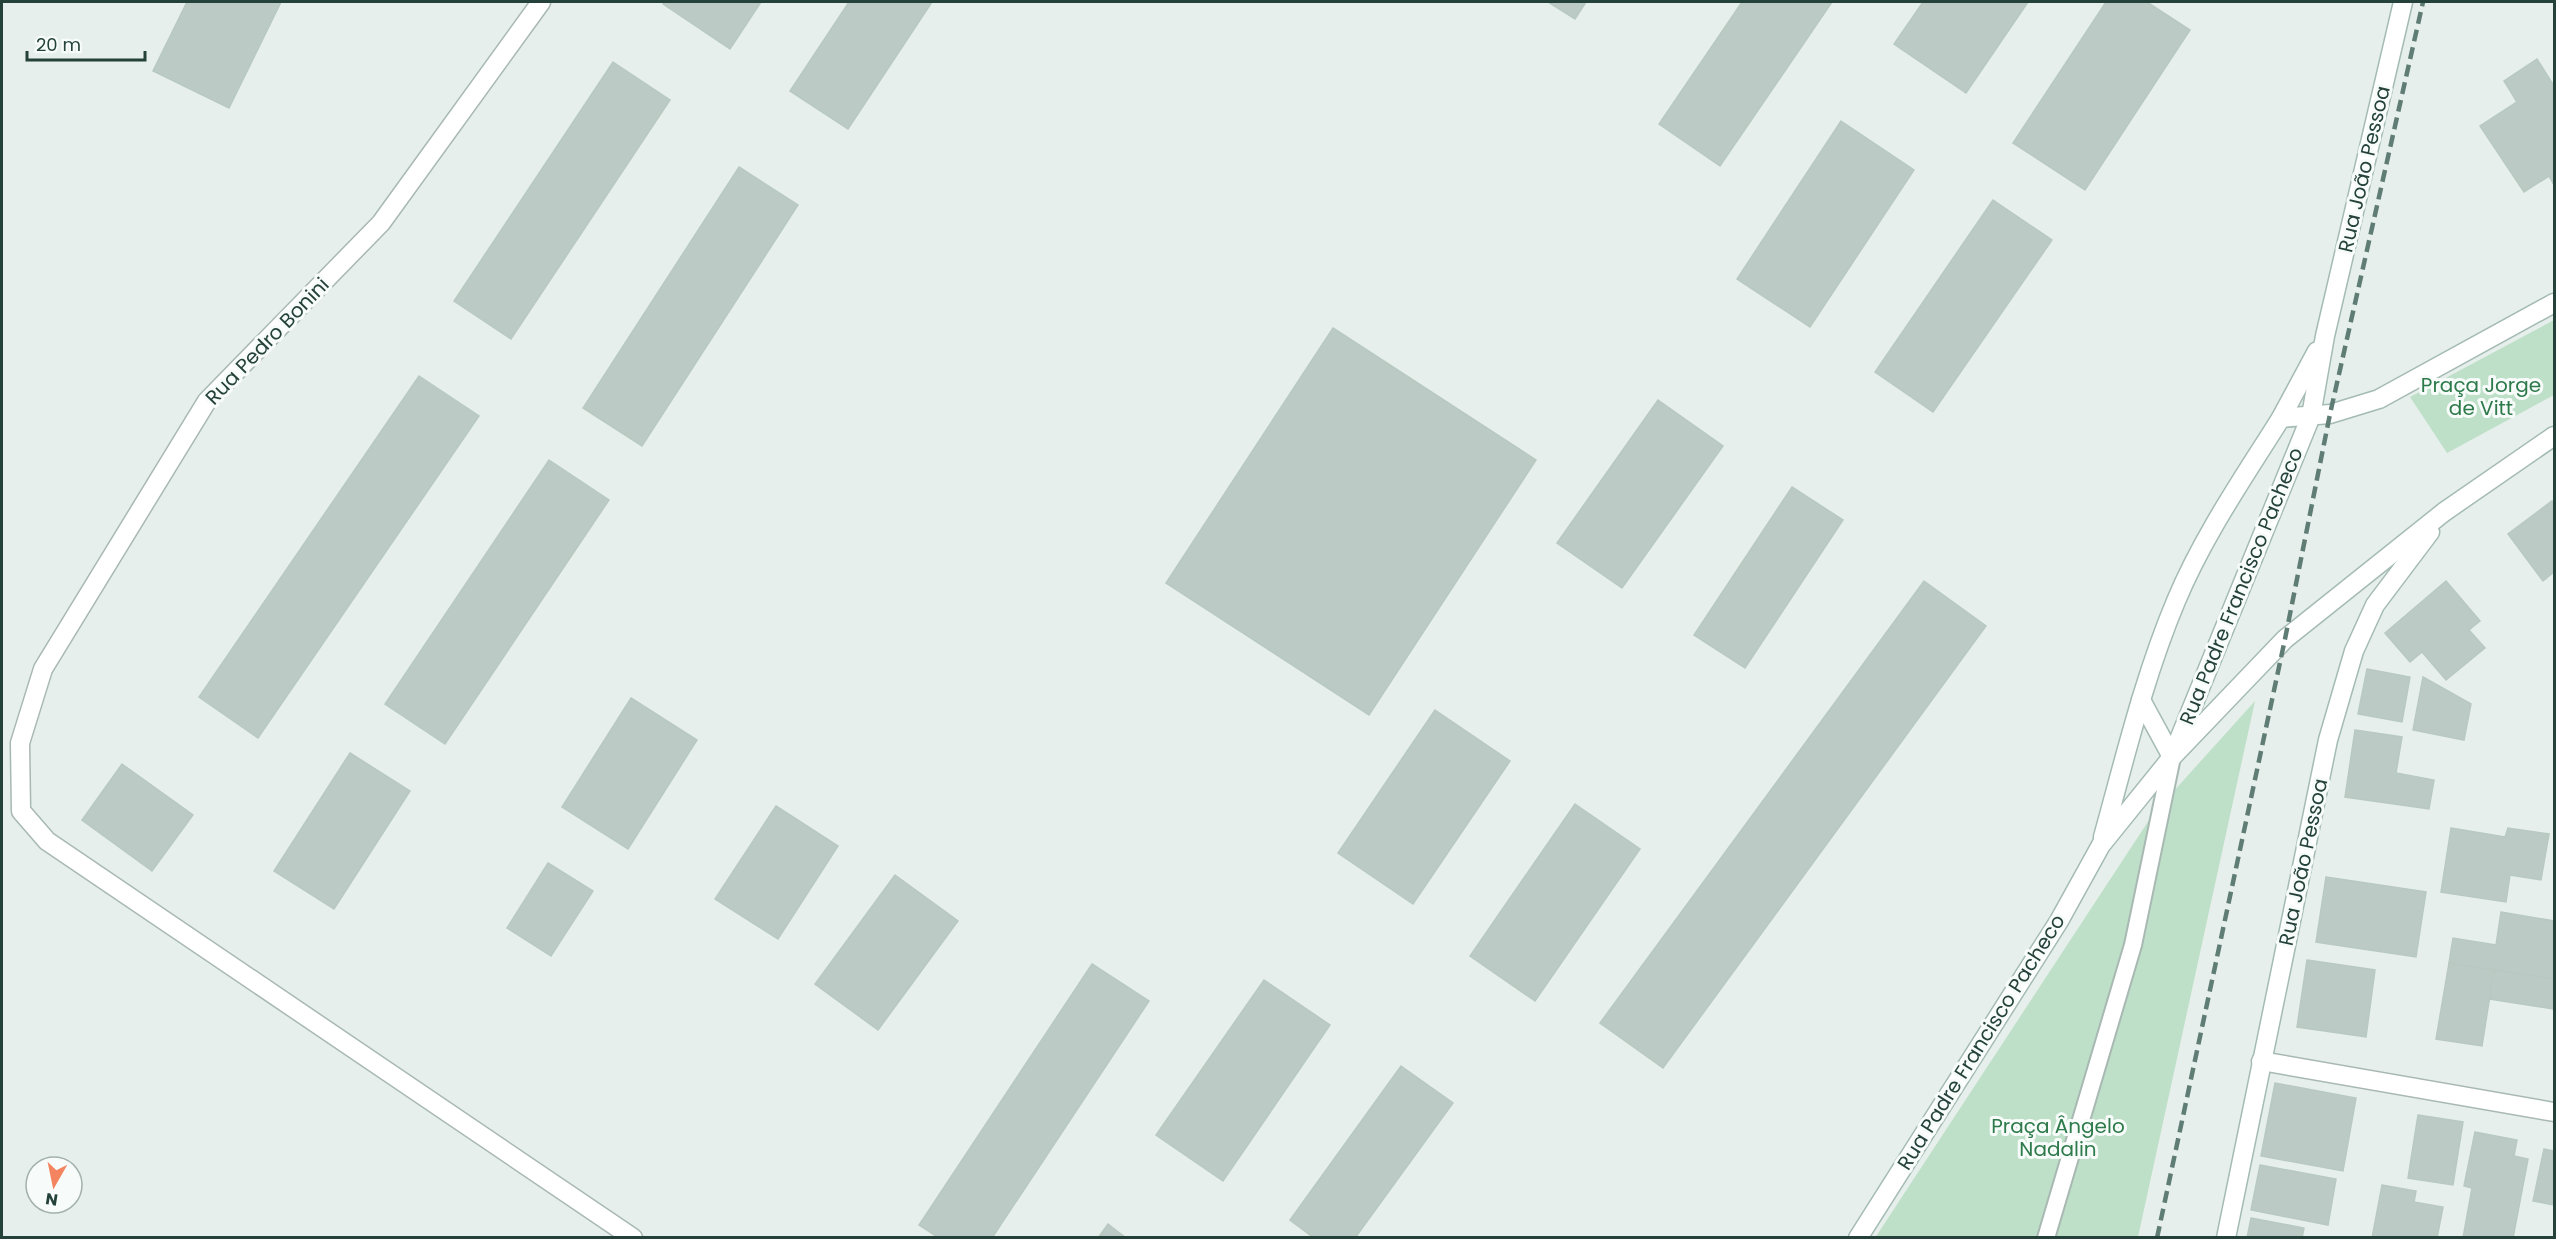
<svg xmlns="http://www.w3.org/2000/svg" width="2556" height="1239" viewBox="0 0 2556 1239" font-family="Poppins,sans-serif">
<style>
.green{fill:#bfe0c8}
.building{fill:#bbcac4;stroke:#b8c9c2;stroke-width:1.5}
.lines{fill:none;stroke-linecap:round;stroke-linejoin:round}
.lane-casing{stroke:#a8b8b2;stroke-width:20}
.street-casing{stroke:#a8b8b2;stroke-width:21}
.secondary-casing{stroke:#a4bbb3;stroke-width:21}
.lane{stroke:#fff;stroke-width:16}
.street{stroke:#fff;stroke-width:18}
.secondary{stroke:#fff;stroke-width:18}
.rail{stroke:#5f7d75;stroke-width:4.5;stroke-dasharray:12 6;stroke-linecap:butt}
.labels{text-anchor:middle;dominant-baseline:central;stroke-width:6;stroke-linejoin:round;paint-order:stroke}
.street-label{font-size:20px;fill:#24423a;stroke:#f7fbf9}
.park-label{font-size:20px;fill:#2d7a4b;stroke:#f7fbf9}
</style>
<rect width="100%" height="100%" fill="#e6efeb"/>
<!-- green -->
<g class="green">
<polygon points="2554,320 2554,395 2447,453 2410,397"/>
<polygon points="2255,701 2138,1237 1875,1238 2153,814"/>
</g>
<!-- building -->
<g class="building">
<polygon points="187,2 281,2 229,108 153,71"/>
<polygon points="665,2 761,2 730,49 663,4"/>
<polygon points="849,2 932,2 848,129 790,91"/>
<polygon points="1548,2 1586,2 1575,19"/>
<polygon points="1742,2 1832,2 1720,166 1659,124"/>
<polygon points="1923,2 2028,2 1966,93 1894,44"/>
<polygon points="2106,2 2147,2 2190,30 2085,190 2013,143"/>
<polygon points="2537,59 2554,86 2554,185 2549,176 2524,192 2480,126 2517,102 2504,81"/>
<polygon points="613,62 670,100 511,339 454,301"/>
<polygon points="1841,121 1914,170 1810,327 1737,279"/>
<polygon points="739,167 798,205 642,446 583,408"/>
<polygon points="1993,200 2052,240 1933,412 1875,372"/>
<polygon points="1333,328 1536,460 1369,715 1166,583"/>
<polygon points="419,376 479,416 258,738 199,697"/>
<polygon points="1658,400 1723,446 1622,588 1557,543"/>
<polygon points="549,460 609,500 445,744 385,704"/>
<polygon points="1792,487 1843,520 1745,668 1694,635"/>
<polygon points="2552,501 2554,505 2554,572 2543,581 2508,534"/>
<polygon points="1924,581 1986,626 1663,1068 1600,1023"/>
<polygon points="2446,581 2480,621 2469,630 2485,648 2446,680 2422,652 2410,662 2385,633"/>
<polygon points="2367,669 2410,677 2402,722 2358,714"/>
<polygon points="2423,677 2471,704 2464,740 2413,730"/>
<polygon points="631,698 697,740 628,849 562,807"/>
<polygon points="1435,710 1510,761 1413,904 1338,853"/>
<polygon points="2355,730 2402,737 2396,773 2434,780 2429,809 2345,797"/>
<polygon points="350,753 410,791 334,909 274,871"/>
<polygon points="122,764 193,815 152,871 82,820"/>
<polygon points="1575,804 1640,849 1535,1001 1470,956"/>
<polygon points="776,806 838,846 778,939 715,899"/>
<polygon points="2451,828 2505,837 2508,828 2549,834 2541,880 2510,875 2506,902 2441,892"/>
<polygon points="548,863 593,891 551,956 507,928"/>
<polygon points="895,875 958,921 878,1030 815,984"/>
<polygon points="2326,877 2426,892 2416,957 2316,942"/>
<polygon points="2501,912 2554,921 2554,979 2449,963 2453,938 2496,945"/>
<polygon points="2307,960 2375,970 2366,1037 2297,1027"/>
<polygon points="2449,963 2494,970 2482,1046 2436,1039"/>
<polygon points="1092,964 1149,1001 992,1238 939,1238 919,1225"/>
<polygon points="2494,970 2554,979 2554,1009 2490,999"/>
<polygon points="1264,980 1330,1025 1223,1181 1156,1135"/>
<polygon points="1401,1066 1453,1103 1355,1238 1314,1238 1290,1220"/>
<polygon points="2275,1083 2356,1098 2343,1171 2261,1156"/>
<polygon points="2418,1115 2463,1122 2453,1185 2408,1178"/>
<polygon points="2475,1132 2517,1140 2514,1156 2528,1159 2513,1238 2463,1238 2472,1188 2464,1186"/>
<polygon points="2544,1149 2554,1151 2554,1205 2533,1201"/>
<polygon points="2260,1165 2336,1179 2328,1225 2251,1210"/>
<polygon points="2382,1185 2416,1191 2414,1202 2443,1207 2437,1238 2372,1238"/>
<polygon points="2251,1218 2304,1228 2302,1238 2247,1238"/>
<polygon points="1108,1224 1126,1238 1098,1238"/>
</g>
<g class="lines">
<!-- lane casing -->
<g class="lane-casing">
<polyline id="lane" points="2046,1238 2133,945 2172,757"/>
</g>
<!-- street casing -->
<g class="street-casing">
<g id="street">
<polyline points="541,2 381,223 207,401 43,669 20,743 21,811 47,841 633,1238"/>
<polyline points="2261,1061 2554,1112"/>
</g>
</g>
<!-- secondary casing -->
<g class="secondary-casing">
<g id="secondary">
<polyline points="2281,418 2317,351"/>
<polyline points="2141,700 2172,757"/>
<polyline points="2176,747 2311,416 2325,336 2403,2"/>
<path d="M2103,837c22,-79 41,-160 73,-236 27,-65 68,-124 105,-183l49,-4 49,-15 175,-96"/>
<polyline points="1858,1238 2059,921 2101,845 2172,757 2285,639 2444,512 2554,436"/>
<polyline points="2226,1238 2328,740 2354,651 2375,605 2430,532"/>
</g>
</g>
<!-- lane -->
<use href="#lane" class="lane"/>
<!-- street -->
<use href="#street" class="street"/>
<!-- secondary -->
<use href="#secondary" class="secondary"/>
<!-- rail -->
<polyline class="rail" points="2157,1238 2285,639 2330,414 2423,2"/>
</g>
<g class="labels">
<!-- street labels -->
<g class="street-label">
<text transform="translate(2364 169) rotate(-77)">Rua João Pessoa</text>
<text transform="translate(267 341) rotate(-46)">Rua Pedro Bonini</text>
<text transform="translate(2241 586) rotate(-68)">Rua Padre Francisco Pacheco</text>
<text transform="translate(2303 862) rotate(-78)">Rua João Pessoa</text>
<text transform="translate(1981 1042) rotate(-58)">Rua Padre Francisco Pacheco</text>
</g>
<!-- park labels -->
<g class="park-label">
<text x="2481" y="385">Praça Jorge<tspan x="2481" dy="23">de Vitt</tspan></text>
<text x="2058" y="1126">Praça Ângelo<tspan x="2058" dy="23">Nadalin</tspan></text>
</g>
</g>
<!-- border -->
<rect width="2556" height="1239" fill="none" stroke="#24423a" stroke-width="6"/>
<!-- north arrow -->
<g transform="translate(54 1185) rotate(189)"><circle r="28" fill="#f7fbf9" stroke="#a3b1ad" stroke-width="1.5"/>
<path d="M0-4.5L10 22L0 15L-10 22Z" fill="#f4845f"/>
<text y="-9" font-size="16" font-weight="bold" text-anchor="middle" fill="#24423a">N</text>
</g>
<!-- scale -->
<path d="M27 51v9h118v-9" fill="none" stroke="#24423a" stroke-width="3"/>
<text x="36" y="51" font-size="18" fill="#24423a" stroke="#f7fbf9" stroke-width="4.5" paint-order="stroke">20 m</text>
</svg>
